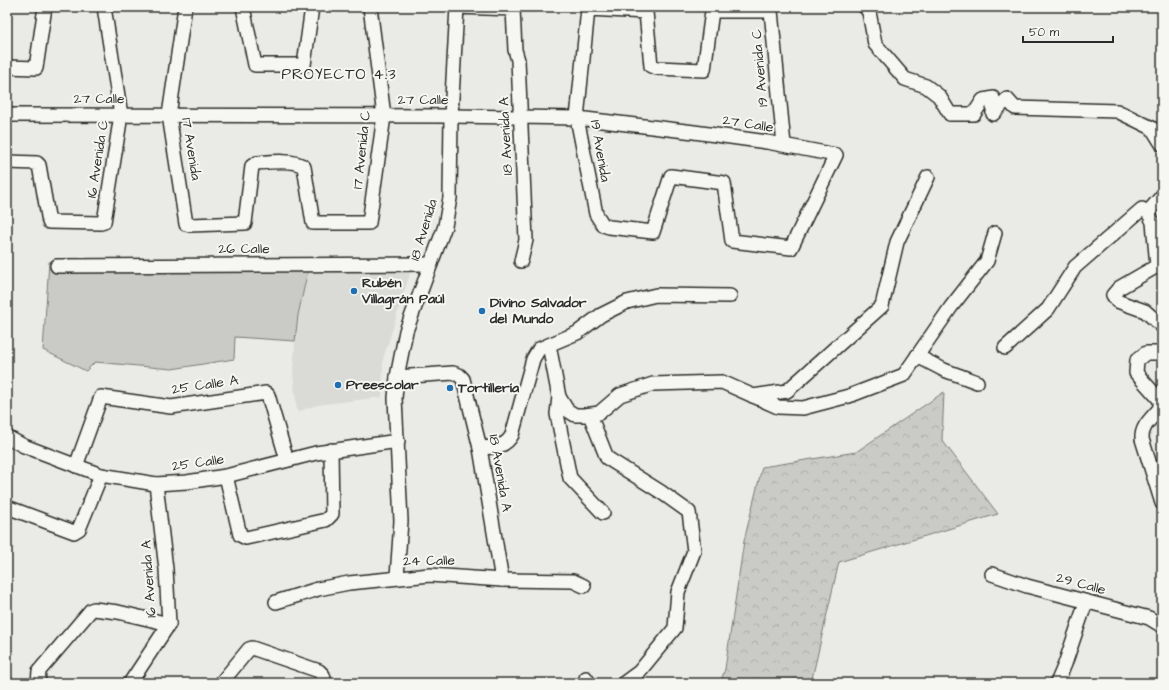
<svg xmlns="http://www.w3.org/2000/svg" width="1169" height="690" viewBox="0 0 1169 690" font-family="'Architects Daughter',sans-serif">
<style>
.built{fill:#dadad6}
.forest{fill:url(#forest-crowns);stroke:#7a7a79}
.pitch{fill:#cacac7;stroke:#7a7a79}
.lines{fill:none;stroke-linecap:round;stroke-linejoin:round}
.minor-casing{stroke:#2b2b2b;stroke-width:16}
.minor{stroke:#f6f6f2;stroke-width:13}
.poi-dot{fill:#1f6fb2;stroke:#f6f6f2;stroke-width:1.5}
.labels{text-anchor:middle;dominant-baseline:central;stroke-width:4;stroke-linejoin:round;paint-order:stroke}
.street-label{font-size:14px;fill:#2b2b2b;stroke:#f6f6f2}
.poi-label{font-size:14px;font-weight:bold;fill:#2b2b2b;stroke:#f6f6f2;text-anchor:start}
.neighbourhood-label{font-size:15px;letter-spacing:1px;fill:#2b2b2b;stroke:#f6f6f2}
</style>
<defs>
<pattern id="forest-crowns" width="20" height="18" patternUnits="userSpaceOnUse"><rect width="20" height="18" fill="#cacac7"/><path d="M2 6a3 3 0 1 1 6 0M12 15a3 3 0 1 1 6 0" fill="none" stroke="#aeaeab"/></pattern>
</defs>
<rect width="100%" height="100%" fill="#eaeae6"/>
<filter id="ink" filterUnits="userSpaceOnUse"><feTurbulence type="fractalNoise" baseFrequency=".025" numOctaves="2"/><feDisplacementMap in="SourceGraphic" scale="8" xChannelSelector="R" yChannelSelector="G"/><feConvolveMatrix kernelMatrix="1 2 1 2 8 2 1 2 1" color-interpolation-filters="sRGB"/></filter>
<g filter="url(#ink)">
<!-- built -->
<polygon class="built" points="310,261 413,264 383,359 382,397 317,405 297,412 293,373 295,341 298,315"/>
<!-- forest -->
<polygon class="forest" points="944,392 942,440 998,514 839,562 811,683 720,683 725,669 744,541 762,467 856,452"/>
<!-- pitch -->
<polygon class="pitch" points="310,261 298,315 295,341 235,337 234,359 172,369 95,362 86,371 43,350 49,262"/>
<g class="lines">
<!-- minor casing -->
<g class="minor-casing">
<g id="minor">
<path d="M185,7l-16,108 17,109 4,1 55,-2 7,-57 5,-3c11,-1 39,-4 47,4l9,56h56l15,-107 -14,-109"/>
<polyline points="243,7 255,65 304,65 312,7"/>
<polyline points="865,7 869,12 875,44 905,79 926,86 939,96 950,114 974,114 983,100 993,98 993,114 1007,99 1015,108 1117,111 1152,128 1162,144"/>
<polyline points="7,67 36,68 45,7"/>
<polyline points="7,115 451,116 577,118 694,132 767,142 836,155 791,248 732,241 724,183 671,176 653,232 609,227 603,225 596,214 577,118 588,9 646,12 651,66 657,68 704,70 712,11 771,11 784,145"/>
<polyline points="7,162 37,163 39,165 49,222 101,223 104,222 121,115 104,7"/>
<polyline points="1148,212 1153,222 1157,266 1119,288 1113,295 1117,301 1145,311 1162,326"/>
<polyline points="57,266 431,264"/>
<polyline points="549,345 559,397 567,410 575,415 585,415 599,413 620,395 653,384 722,382 778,407 803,408 849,396 904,375 951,307 987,261 995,233"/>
<polyline points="1005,348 1048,309 1075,267 1142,209 1148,212 1162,196"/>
<path d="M1162,353h-16l-9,7 -1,13 24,27v8c-8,10 -19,18 -18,31l20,64"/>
<polyline points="917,356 944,370 977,382"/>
<polyline points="397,377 453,373 459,375 463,379 480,448 502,580"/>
<polyline points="753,396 787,391 882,306 897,242 928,177"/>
<polyline points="559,397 557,414 570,478 603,513"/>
<polyline points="590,415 607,458 661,492 689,512 694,551 678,592 675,628 639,672 624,683"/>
<polyline points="7,437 24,446 101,475 156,484 187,482 226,476 316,453 398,441"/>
<path d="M480,448c13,-1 25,0 32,-13l21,-76 6,-10 38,-16 24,-18 26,-13 29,-7 74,1"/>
<polyline points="76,466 101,397 171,407 266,393 268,395 287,460"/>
<polyline points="226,476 240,535 246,538 326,520 332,514 331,450"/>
<polyline points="7,507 74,532 79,529 101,475"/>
<polyline points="992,574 1027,586 1149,618 1162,626"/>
<polyline points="397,577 401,521 395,398 397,377 406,331 445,226 450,198 451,116 457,7 513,9 515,50 518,60 526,240 521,261"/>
<polyline points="276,602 318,589 349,583 430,575 502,580 573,581 584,586"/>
<polyline points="586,678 589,683"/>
<polyline points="38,683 39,671 91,610 94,609 118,612 169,624"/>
<polyline points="130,683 169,624 166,569 156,484"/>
<polyline points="221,683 249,649 252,648 319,671 323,675 325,683"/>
<polyline points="1057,683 1065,664 1086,602"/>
</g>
</g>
<!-- minor -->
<use href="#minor" class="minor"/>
</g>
</g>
<!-- markers -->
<g class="poi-dot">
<circle cx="354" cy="291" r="4"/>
<circle cx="482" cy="311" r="4"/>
<circle cx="338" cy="385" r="4"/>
<circle cx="450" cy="388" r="4"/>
</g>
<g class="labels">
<!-- street labels -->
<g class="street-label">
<text transform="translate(760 68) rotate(-95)">19 Avenida C</text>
<text x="99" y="99">27 Calle</text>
<text x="423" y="100">27 Calle</text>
<text transform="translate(748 124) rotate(9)">27 Calle</text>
<text transform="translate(506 136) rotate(-93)">18 Avenida A</text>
<text transform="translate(191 149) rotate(81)">17 Avenida</text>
<text transform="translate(362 150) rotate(-84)">17 Avenida C</text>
<text transform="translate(600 151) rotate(80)">19 Avenida</text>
<text transform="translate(98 159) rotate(-81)">16 Avenida C</text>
<text transform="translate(424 230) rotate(-73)">18 Avenida</text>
<text x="244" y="249">26 Calle</text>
<text transform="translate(205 385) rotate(-8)">25 Calle A</text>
<text transform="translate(198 463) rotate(-8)">25 Calle</text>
<text transform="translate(500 473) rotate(80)">18 Avenida A</text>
<text transform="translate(429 561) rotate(-1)">24 Calle</text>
<text transform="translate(149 579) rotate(-94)">16 Avenida A</text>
<text transform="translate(1081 584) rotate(15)">29 Calle</text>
</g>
<!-- poi labels -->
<g class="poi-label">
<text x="362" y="283">Rubén<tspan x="362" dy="16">Villagrán Paúl</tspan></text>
<text x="490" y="303">Divino Salvador<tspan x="490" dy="16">del Mundo</tspan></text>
<text x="346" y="385">Preescolar</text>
<text x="458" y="388">Tortillería</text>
</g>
<!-- neighbourhood labels -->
<g class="neighbourhood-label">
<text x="339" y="74">PROYECTO 4.3</text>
</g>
</g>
<!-- margin -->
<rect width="1169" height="690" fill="none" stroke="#f6f6f2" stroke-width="24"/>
<rect x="12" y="12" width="1145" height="666" fill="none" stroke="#2b2b2b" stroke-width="1.5" filter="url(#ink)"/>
<!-- scale -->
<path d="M1023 36v6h90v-6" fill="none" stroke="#2b2b2b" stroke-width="2"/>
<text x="1029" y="36" font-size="12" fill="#2b2b2b" stroke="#f6f6f2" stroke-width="3" paint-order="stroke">50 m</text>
</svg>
